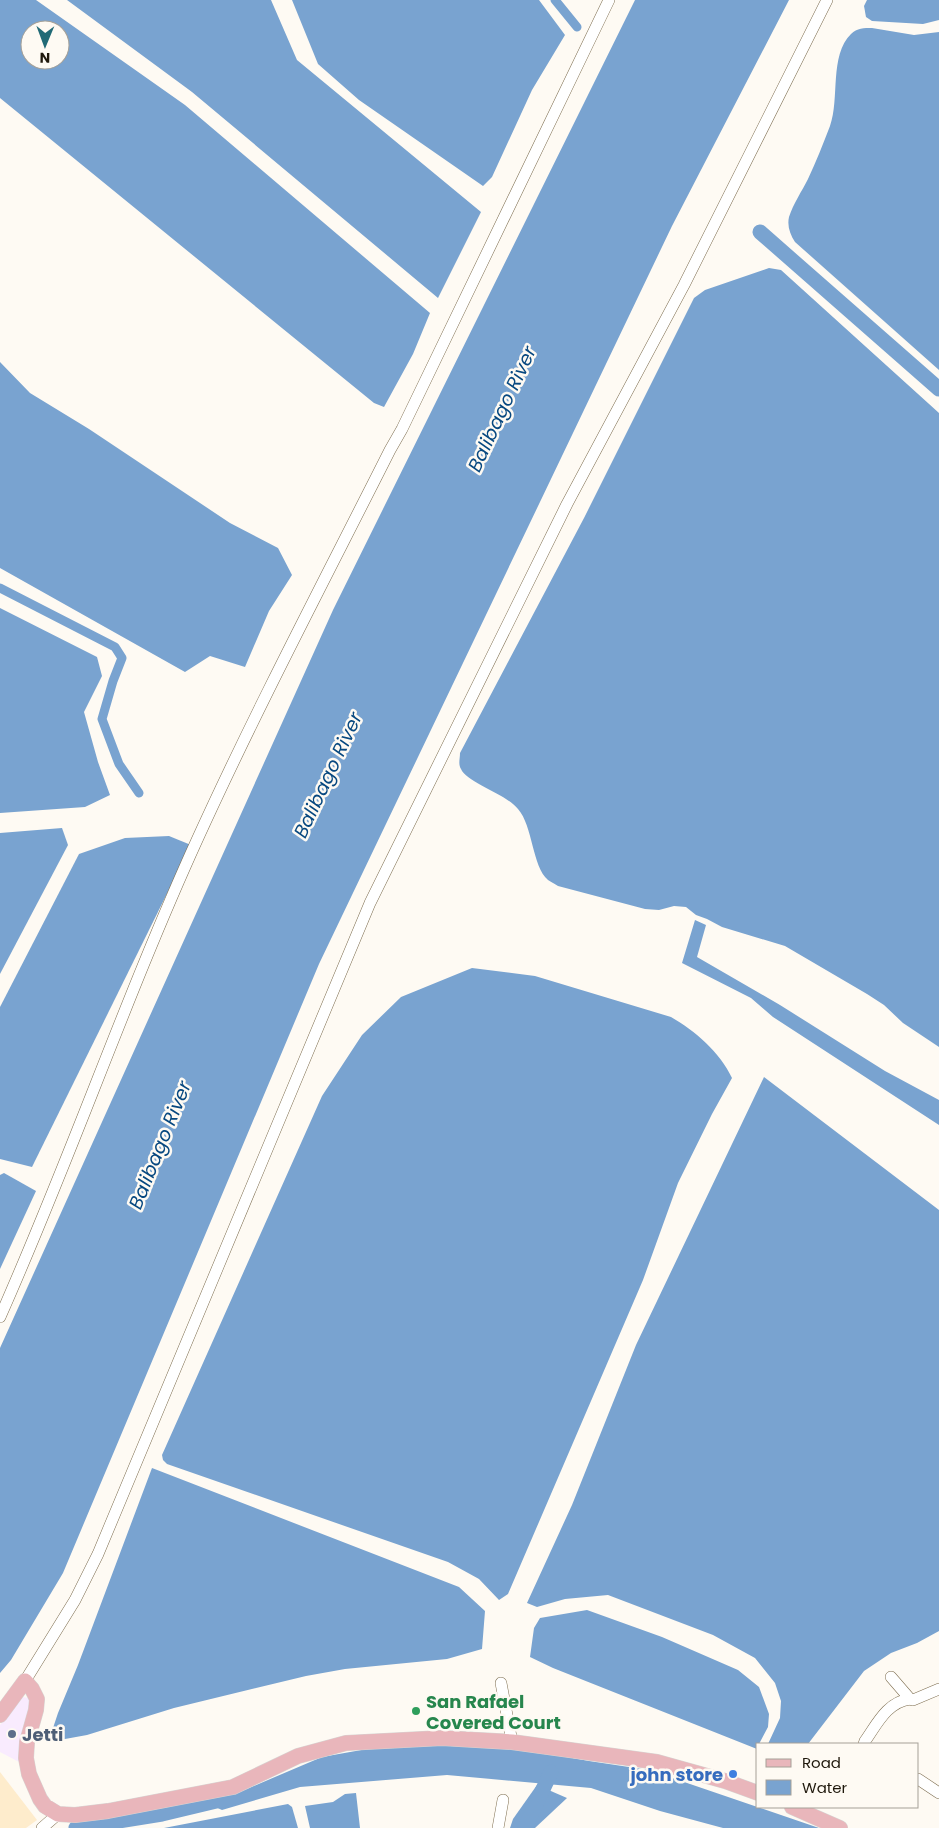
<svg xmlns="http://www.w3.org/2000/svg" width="939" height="1828" viewBox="0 0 939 1828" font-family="Poppins,sans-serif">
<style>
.commercial{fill:#f9ebfe}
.built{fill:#feeccc}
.water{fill:#79a3d0;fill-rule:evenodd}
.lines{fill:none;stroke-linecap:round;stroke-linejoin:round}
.canal{stroke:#79a3d0;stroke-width:9}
.river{stroke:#79a3d0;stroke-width:15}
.minor-casing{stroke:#7d6d4f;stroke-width:12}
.major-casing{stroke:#d7d5d3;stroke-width:16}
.minor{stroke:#fff;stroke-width:11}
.major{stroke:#e9b6bb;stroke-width:15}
.leisure-dot{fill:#2e9e5b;stroke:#fefaf3;stroke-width:2}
.service-dot{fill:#5c6f8a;stroke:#fefaf3;stroke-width:2}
.shop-dot{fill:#3f7fe0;stroke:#fefaf3;stroke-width:2}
.labels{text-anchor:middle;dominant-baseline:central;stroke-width:5;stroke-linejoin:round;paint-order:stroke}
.leisure-label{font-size:18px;font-weight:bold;fill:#27864d;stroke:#fefaf3;text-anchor:start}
.service-label{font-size:18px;font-weight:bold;fill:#4e5e75;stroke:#fefaf3;text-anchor:start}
.shop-label{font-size:18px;font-weight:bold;fill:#366cbe;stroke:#fefaf3;text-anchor:end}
.water-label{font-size:19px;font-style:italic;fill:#074880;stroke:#fefaf3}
</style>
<rect width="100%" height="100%" fill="#fefaf3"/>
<!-- commercial -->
<polygon class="commercial" points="23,1697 28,1698 31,1700 21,1763 0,1752 0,1725"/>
<!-- built -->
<polygon class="built" points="0,1772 37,1820 26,1828 0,1828"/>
<!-- water -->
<g class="water">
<path d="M0,0h36l149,105 245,208 -17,41 -29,53 -10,-4 -374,-305zM30,30h30v30h-30z"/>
<polygon points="67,0 271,0 297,60 481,212 438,298 192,92"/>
<polygon points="292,0 539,0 565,35 532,90 492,177 483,186 359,100 318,64"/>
<polygon points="635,0 789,0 672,226 319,964 63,1573 11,1660 0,1673 0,1348 333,610"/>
<polygon points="867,0 939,0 939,20 923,24 872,21 866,17 864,6"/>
<path d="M872,28l42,7 25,-3v338l-144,-128c-5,-8 -8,-16 -6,-25 4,-13 13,-26 19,-38 8,-17 15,-35 22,-53 10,-28 -1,-70 21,-92 6,-6 13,-6 21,-6z"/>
<path d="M769,268l12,2 158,143v634l-36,-24 -19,-18 -17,-11 -82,-48 -63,-19 -15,-8 -11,-4 -10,-8 -12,-1 -15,4 -14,-1 -87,-23c-3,-2 -7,-4 -10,-6 -16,-14 -15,-54 -30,-71 -13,-16 -51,-26 -57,-40 -3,-5 -1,-10 -1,-16l124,-235 110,-220 11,-8z"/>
<polygon points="0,362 30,393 89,429 230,523 278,548 292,575 269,611 245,667 210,656 185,672 0,568"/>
<polygon points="0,608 97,657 102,676 84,712 98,762 110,795 85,807 0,813"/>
<polygon points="62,828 68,845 0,974 0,833"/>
<polygon points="169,836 191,845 32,1167 0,1159 0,1007 79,854 125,838"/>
<polygon points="695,920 706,925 697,957 780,1005 885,1071 939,1100 939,1125 773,1017 751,998 682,963"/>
<path d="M472,968l63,8 136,41c24,14 49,35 61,61l-20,36 -34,69 -35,97 -135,314 -9,6 -20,-21 -31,-17 -281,-98 -4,-4 -1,-5 160,-359 40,-61 39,-38z"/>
<polygon points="764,1077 939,1210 939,1631 917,1643 891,1653 864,1671 808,1744 768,1744 780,1718 781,1701 775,1683 755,1658 713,1635 608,1595 565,1599 537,1607 527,1603 572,1505 636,1345"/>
<polygon points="4,1173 36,1191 0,1269 0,1175"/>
<polygon points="152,1468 459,1587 485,1611 482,1649 447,1659 345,1669 306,1676 174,1708 87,1735 65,1739 49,1740 58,1713 78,1665"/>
<polygon points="587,1610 662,1637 738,1670 759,1687 769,1714 768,1727 759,1744 758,1744 757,1749 553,1668 530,1657 534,1628 540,1618"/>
<polygon points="464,1743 523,1749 589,1761 649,1770 819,1828 723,1828 660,1811 591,1788 447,1775 300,1787 222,1810 204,1802 235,1794 322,1757 367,1749"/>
<polygon points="537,1785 567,1798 535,1828 510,1828 513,1819"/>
<polygon points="356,1793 360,1828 310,1828 305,1806 333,1802 345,1794"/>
<polygon points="288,1804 292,1807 298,1828 164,1828"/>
</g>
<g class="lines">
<!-- canal -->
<g class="canal">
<polyline points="555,0 577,27"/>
<polyline points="0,588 115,647 122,658 113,681 102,719 119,764 139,793"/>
</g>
<!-- river -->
<g class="river">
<polyline points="760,232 939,389"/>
<polyline points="76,1828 162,1814 229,1798"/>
<polyline points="525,1828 551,1772"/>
</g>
<!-- minor casing -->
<g class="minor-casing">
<g id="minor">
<path d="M0,1317c70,-157 126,-321 197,-477 60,-132 128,-261 193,-390l12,-21 207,-429"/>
<polyline points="891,1677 910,1699 913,1700 939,1689"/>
<polyline points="25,1681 75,1600 98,1554 370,903 567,504 684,285 827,0"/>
<polyline points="501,1683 512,1742"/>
<path d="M864,1744l1,-3c12,-17 22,-39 45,-42"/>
<polyline points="918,1779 939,1793"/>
<polyline points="42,1828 58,1814"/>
<polyline points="498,1828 503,1800"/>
</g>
</g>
<!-- major casing -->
<g class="major-casing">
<g id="major">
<polyline points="0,1715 25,1681 32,1689 37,1699 36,1710 27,1742 26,1758 29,1774 40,1799 45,1806 58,1814 75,1815 108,1811 233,1787 298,1756 346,1743 442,1738 512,1742 657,1762 725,1781 758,1793"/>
<polyline points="792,1807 840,1828"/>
</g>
</g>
<!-- minor -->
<use href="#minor" class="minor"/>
<!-- major -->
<use href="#major" class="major"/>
</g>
<!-- markers -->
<circle class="leisure-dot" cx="416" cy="1711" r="5"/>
<circle class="service-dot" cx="12" cy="1734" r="5"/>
<circle class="shop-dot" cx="733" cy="1774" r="5"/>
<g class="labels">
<!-- leisure labels -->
<g class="leisure-label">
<text x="426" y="1701">San Rafael<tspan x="426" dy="21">Covered Court</tspan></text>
</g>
<!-- service labels -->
<g class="service-label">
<text x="22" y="1734">Jetti</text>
</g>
<!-- shop labels -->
<g class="shop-label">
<text x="723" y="1774">john store</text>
</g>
<!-- water labels -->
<g class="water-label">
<text transform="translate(502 409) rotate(-65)">Balibago River</text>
<text transform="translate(328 775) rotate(-65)">Balibago River</text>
<text transform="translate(160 1145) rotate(-68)">Balibago River</text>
</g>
</g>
<!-- legend -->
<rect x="756" y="1743" width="162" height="65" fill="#fefaf3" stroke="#a5a097"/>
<rect x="766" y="1759" width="25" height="8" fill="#e9b6bb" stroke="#a5a097"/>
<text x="802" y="1768" font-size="15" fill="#1f180c">Road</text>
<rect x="766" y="1780" width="25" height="15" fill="#79a3d0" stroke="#a5a097"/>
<text x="802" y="1793" font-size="15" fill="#1f180c">Water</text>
<!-- north arrow -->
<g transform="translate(45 45) rotate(181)"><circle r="24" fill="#fefaf3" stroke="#a5a097"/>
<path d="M0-4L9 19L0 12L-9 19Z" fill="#216a76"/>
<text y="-8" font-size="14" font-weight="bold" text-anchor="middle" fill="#1f180c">N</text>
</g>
</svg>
